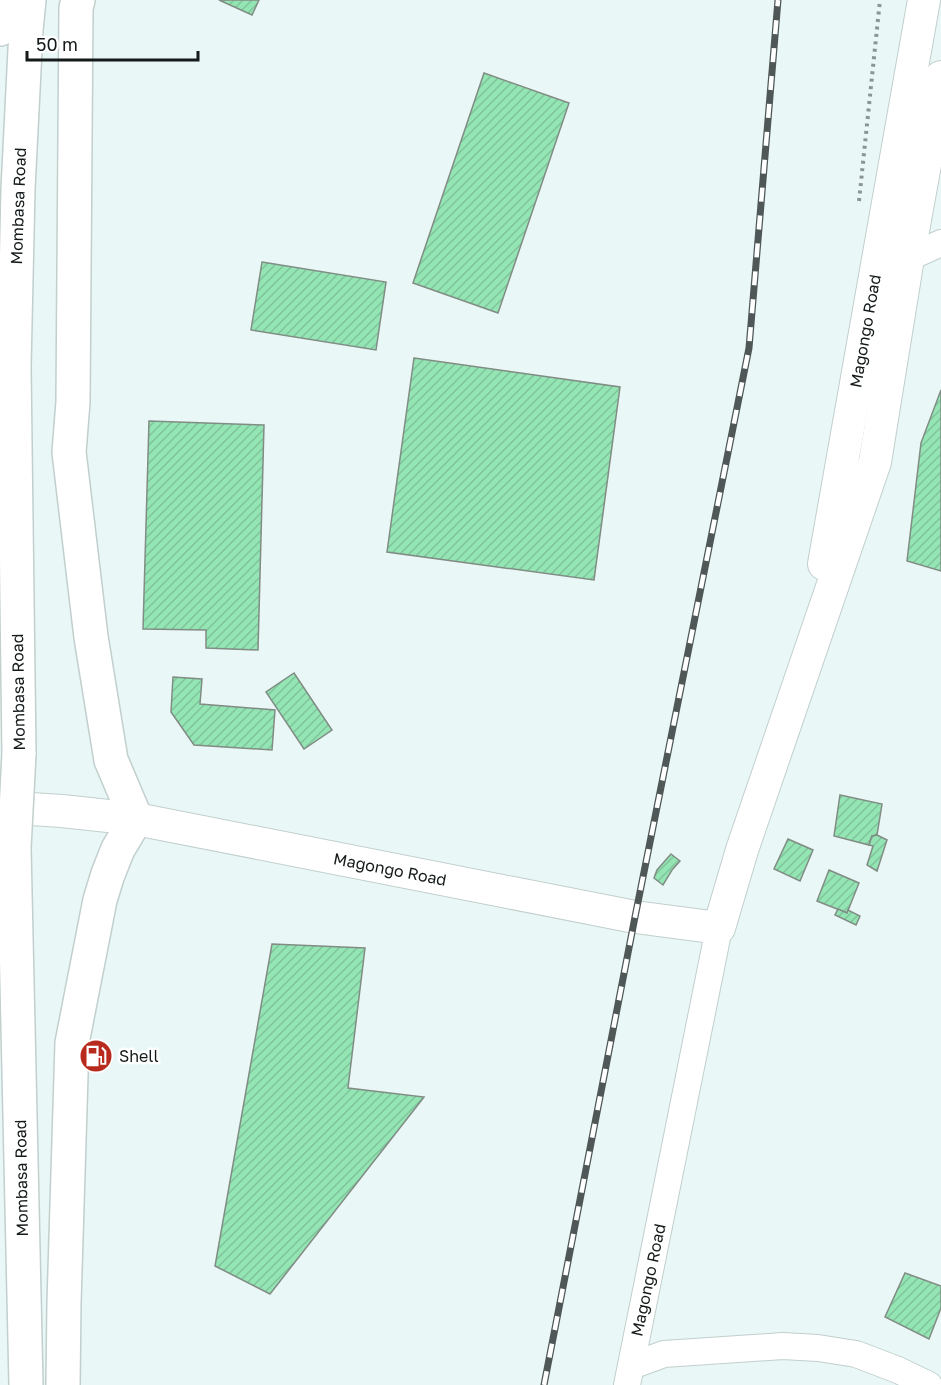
<svg xmlns="http://www.w3.org/2000/svg" width="941" height="1385" viewBox="0 0 941 1385" font-family="'Golos Text',sans-serif">
<style>
.building{fill:url(#building-hatch);stroke:#818c85;stroke-width:1.5}
.lines{fill:none;stroke-linecap:round;stroke-linejoin:round}
.minor-casing{stroke:#c1cfcd;stroke-width:28}
.major-casing{stroke:#c1cfcd;stroke-width:34}
.highway-casing{stroke:#c1cfcd;stroke-width:36}
.path{stroke:#8b9594;stroke-width:4;stroke-dasharray:3 4.5;stroke-linecap:butt}
.minor{stroke:#fff;stroke-width:26}
.major{stroke:#fff;stroke-width:32}
.highway{stroke:#fff;stroke-width:33}
.rail-casing{stroke:#4f5757;stroke-width:7}
.rail{stroke:#fff;stroke-width:4.5;stroke-dasharray:14;stroke-linecap:butt}
.highway-bridge-casing{stroke:#c1cfcd;stroke-width:36;stroke-linecap:butt}
.highway-bridge{stroke:#fff;stroke-width:33}
.labels{text-anchor:middle;dominant-baseline:central;stroke-width:5;stroke-linejoin:round;paint-order:stroke}
.street-label{font-size:16px;fill:#141919;stroke:#fff}
.poi-label{font-size:16px;fill:#141919;stroke:#fff;text-anchor:start}
</style>
<defs>
<pattern id="building-hatch" width="6" height="6" patternUnits="userSpaceOnUse" patternTransform="scale(1.5)"><rect width="6" height="6" fill="#94e5b4"/><path d="M-1 1l2-2M0 6l6-6M5 7l2-2" fill="none" stroke="#7fc49a"/></pattern>
</defs>
<rect width="100%" height="100%" fill="#e9f8f6"/>
<!-- building -->
<g class="building">
<polygon points="219,0 259,0 252,15"/>
<polygon points="484,73 569,103 498,313 413,283"/>
<polygon points="262,262 386,282 376,350 251,330"/>
<polygon points="414,358 620,387 594,580 387,552"/>
<polygon points="941,390 941,571 907,561 921,443"/>
<polygon points="149,421 264,425 258,650 206,648 206,630 143,629"/>
<polygon points="294,673 332,730 304,749 266,692"/>
<polygon points="173,677 202,679 200,704 275,710 272,750 194,745 171,712"/>
<polygon points="840,795 882,804 877,835 872,836 869,845 834,836"/>
<polygon points="877,835 887,840 877,871 867,865 873,846 869,845 872,836"/>
<polygon points="788,839 813,850 800,881 774,869"/>
<polygon points="671,854 680,861 672,870 663,885 654,878 657,870"/>
<polygon points="829,870 859,883 847,913 817,901"/>
<polygon points="838,909 847,913 848,910 860,916 856,925 835,915"/>
<polygon points="272,944 365,948 348,1088 424,1097 270,1294 215,1266"/>
<polygon points="905,1273 941,1286 941,1308 929,1339 885,1317"/>
</g>
<g class="lines">
<!-- minor casing -->
<g class="minor-casing">
<g id="minor">
<polyline points="908,258 941,243"/>
<polyline points="631,1366 664,1354 783,1346 818,1348 856,1354 898,1370 929,1385"/>
<polyline points="627,1385 719,928"/>
</g>
</g>
<!-- major casing -->
<g class="major-casing">
<g id="major">
<polyline points="824,564 924,0"/>
<polyline points="0,807 62,811 136,819 635,917 719,928 742,850 875,462 908,258 941,77"/>
</g>
</g>
<!-- highway casing -->
<g class="highway-casing">
<g id="highway">
<polyline points="0,29 2,0"/>
<polyline points="19,754 14,367 18,189 26,30 29,0"/>
<polyline points="14,848 26,1385"/>
<polyline points="63,1385 64,1303 72,1043 100,900 108,874 118,849 136,819 111,760 91,637 69,452 73,402 76,8 78,0"/>
</g>
</g>
<!-- path -->
<polyline class="path" points="859,201 880,0"/>
<!-- minor -->
<use href="#minor" class="minor"/>
<!-- major -->
<use href="#major" class="major"/>
<!-- highway -->
<use href="#highway" class="highway"/>
<!-- rail casing -->
<g class="rail-casing">
<polyline id="rail" points="544,1385 635,917 749,348 778,0"/>
</g>
<!-- rail -->
<use href="#rail" class="rail"/>
<!-- highway-bridge casing -->
<g class="highway-bridge-casing">
<polyline id="highway-bridge" points="14,848 19,754"/>
</g>
<!-- highway-bridge -->
<use href="#highway-bridge" class="highway-bridge"/>
</g>
<!-- icons -->
<defs>
<g id="fuel-disc" transform="scale(1.725)"><circle r="9.5" fill="#b82a1d" stroke="#fff"/><path d="M-5.5-6h7V0h2V4h1.3V-2.5L3-4.5l.8-.8L6-3V5H2.5V1h-1V6h-7ZM-4.2-4.7v3.2H.2V-4.7Z" fill="#fff"/></g>
</defs>
<g fill-rule="evenodd">
<use href="#fuel-disc" x="96" y="1056"/>
</g>
<g class="labels">
<!-- street labels -->
<g class="street-label">
<text transform="translate(18 206) rotate(-88)">Mombasa Road</text>
<text transform="translate(865 331) rotate(-80)">Magongo Road</text>
<text transform="translate(18 692) rotate(-91)">Mombasa Road</text>
<text transform="translate(390 869) rotate(11)">Magongo Road</text>
<text transform="translate(21 1178) rotate(-91)">Mombasa Road</text>
<text transform="translate(648 1280) rotate(-78)">Magongo Road</text>
</g>
<!-- poi labels -->
<g class="poi-label">
<text x="119" y="1056">Shell</text>
</g>
</g>
<!-- scale -->
<path d="M27 51v9h171v-9" fill="none" stroke="#141919" stroke-width="3"/>
<text x="36" y="51" font-size="18" fill="#141919" stroke="#ffffff" stroke-width="4.5" paint-order="stroke">50 m</text>
</svg>
